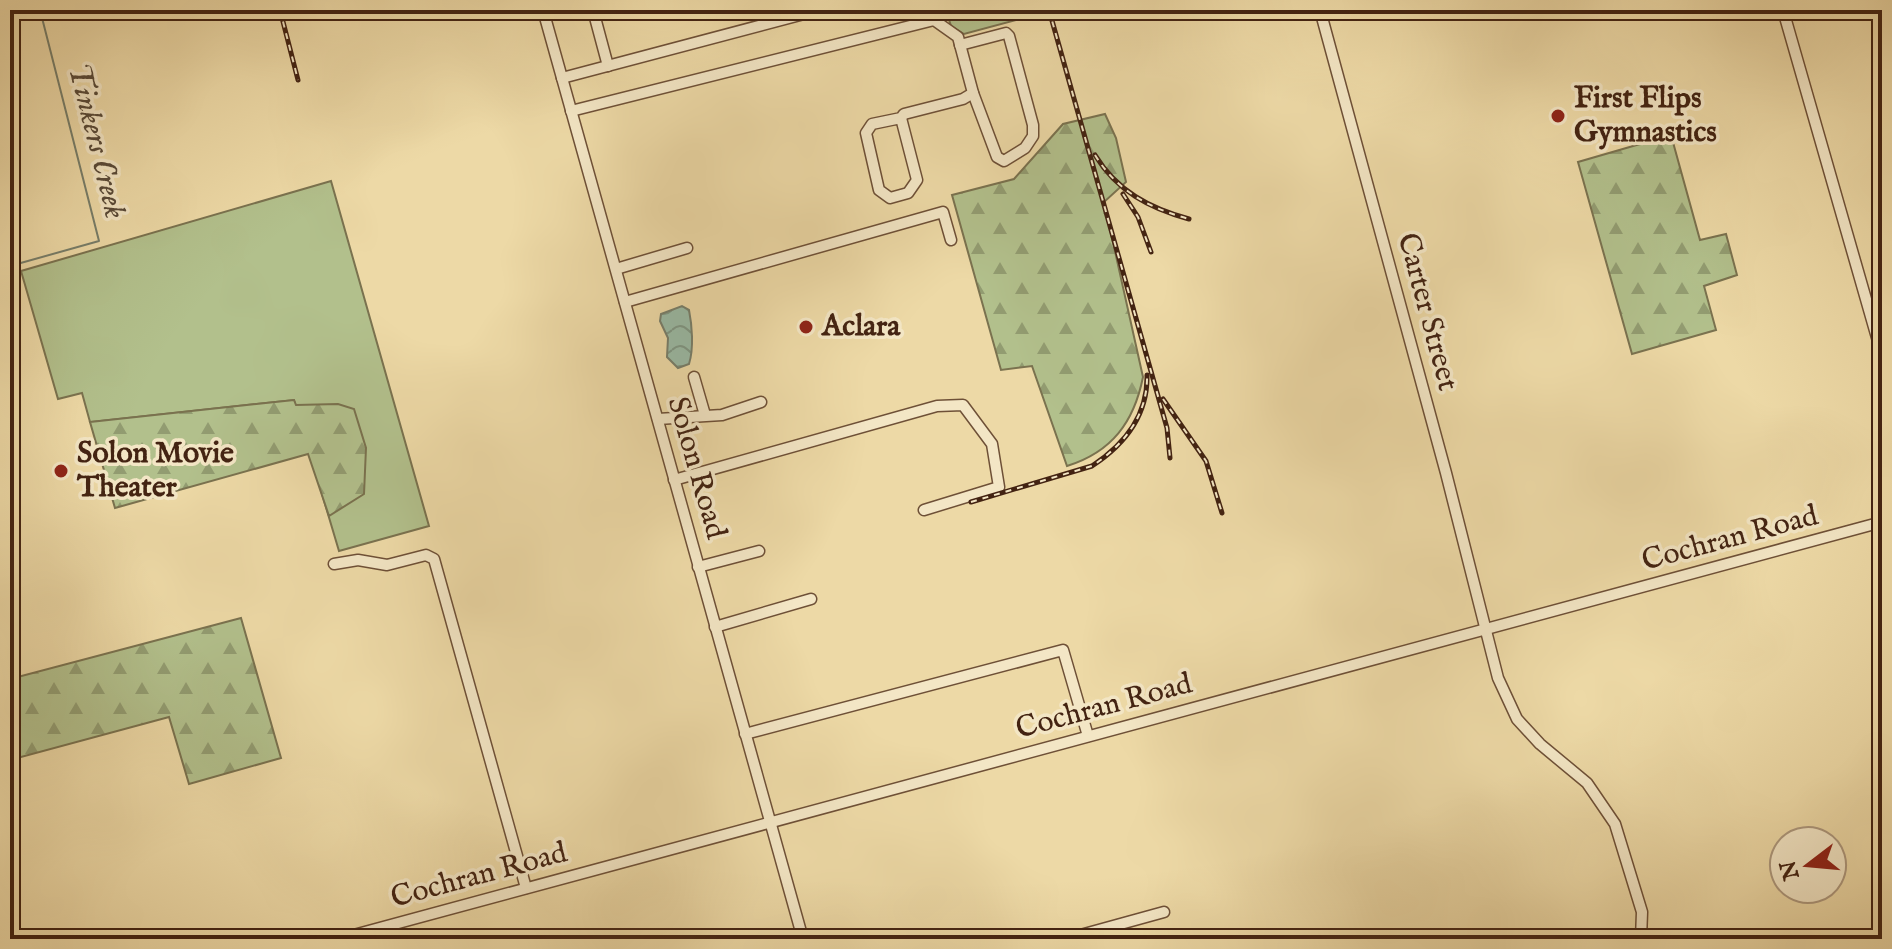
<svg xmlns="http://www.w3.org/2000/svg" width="1892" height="949" viewBox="0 0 1892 949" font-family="'IM FELL English',serif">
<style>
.grass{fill:#b2c08c;stroke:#7a724f;stroke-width:2}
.forest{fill:url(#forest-firs);stroke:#7a724f;stroke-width:2}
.water{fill:url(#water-waves);stroke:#777e6a;stroke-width:2}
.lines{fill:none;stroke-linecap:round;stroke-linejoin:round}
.stream{stroke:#777e6a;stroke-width:2}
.minor-casing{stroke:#6e5037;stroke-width:13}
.minor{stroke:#f3e6c5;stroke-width:10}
.rail-casing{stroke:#432312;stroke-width:5}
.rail{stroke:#f3e6c5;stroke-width:2;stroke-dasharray:6;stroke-linecap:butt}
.poi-dot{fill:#8f2418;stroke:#f3e6c5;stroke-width:3}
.labels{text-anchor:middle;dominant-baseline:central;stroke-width:7;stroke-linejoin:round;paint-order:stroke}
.poi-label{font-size:30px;font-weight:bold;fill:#432312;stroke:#f3e6c5;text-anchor:start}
.street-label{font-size:30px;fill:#432312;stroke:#f3e6c5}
.water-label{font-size:32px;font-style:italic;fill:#584937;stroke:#f3e6c5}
</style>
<defs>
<pattern id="forest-firs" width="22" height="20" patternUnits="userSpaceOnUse" patternTransform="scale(2)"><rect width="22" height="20" fill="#b2c08c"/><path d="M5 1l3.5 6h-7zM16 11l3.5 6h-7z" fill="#929c71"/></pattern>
<pattern id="water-waves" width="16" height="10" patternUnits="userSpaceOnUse" patternTransform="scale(2)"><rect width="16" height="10" fill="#99baa5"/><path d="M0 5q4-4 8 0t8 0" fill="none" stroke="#7e9785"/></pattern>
</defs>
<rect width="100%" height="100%" fill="#edd9a6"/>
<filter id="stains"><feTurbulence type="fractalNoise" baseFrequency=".0025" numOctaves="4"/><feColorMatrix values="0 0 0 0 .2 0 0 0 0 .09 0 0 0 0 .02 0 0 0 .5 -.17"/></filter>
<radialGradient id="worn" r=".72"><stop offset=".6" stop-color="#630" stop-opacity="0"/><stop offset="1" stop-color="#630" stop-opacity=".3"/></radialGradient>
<!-- grass -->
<g class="grass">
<polygon points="946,10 1049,10 1050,11 964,34 951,26"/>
<polygon points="331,181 429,526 339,551 294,400 90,422 82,393 58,399 21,271"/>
</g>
<!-- forest -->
<g class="forest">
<path d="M1105,114l11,24 10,44 -22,20 39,175c-9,45 -31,75 -76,89l-35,-100 -31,4 -49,-175 62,-16 49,-55z"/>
<polygon points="1671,135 1700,240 1726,234 1737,275 1704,286 1716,330 1632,354 1578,162"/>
<polygon points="294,400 296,405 338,404 354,409 366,448 364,494 329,516 308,454 115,508 90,422"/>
<polygon points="241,618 281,758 189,784 169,717 10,760 10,679"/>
</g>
<!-- water -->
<path class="water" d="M682,306l7,4c3,15 5,38 0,54l-11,4 -11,-11 1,-19 -8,-17 1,-7z"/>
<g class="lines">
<!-- stream -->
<polyline class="stream" points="10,266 99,241 40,10"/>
<!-- minor casing -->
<g class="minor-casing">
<g id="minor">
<polyline points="543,10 803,939"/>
<polyline points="593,10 608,66"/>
<polyline points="1320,10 1446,473 1498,678 1517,719 1540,744 1587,783 1615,824 1642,912 1641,939"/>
<polyline points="1783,10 1882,355"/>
<polyline points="960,45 1006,33 1009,36 1033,125 1033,136 1025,148 1004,161 997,157 973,93"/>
<polyline points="562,78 819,10"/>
<polyline points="571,111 934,20 958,37 973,93 963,99 904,114 901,118 917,180 908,193 890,198 879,190 866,133 872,124 901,118"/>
<polyline points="616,269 687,248"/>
<polyline points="625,302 943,212 951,240"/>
<polyline points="694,377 705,415"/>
<polyline points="658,419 722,415 761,402"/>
<polyline points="674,480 937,406 963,405 992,444 999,487 924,510"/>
<polyline points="334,564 358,560 387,565 426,555 434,559 526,888"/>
<polyline points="698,567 759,551"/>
<polyline points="715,627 811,599"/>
<polyline points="745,734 1063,650 1088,736"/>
<polyline points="339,939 1882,522"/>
<polyline points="1066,939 1164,912"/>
</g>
</g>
<!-- minor -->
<use href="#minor" class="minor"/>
<!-- rail casing -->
<g class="rail-casing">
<g id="rail">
<polyline points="280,10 298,80"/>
<polyline points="1049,10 1167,428 1170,458"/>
<path d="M1095,155c22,36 54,53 94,64"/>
<polyline points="1123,194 1138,217 1151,252"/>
<polyline points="1163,399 1206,461 1222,513"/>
<path d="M971,502l121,-36c32,-21 56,-51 55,-91"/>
</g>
</g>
<!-- rail -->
<use href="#rail" class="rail"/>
</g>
<!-- markers -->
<g class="poi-dot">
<circle cx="1558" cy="116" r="8"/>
<circle cx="806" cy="327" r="8"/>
<circle cx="61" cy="471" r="8"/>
</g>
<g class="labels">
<!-- poi labels -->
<g class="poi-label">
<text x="1574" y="99">First Flips<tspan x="1574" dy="34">Gymnastics</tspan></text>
<text x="822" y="327">Aclara</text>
<text x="77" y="454">Solon Movie<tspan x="77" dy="34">Theater</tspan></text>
</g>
<!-- street labels -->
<g class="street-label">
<text transform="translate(1427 312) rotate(75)">Carter Street</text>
<text transform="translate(696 468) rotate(74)">Solon Road</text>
<text transform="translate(1730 539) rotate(-15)">Cochran Road</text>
<text transform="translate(1104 707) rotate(-15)">Cochran Road</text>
<text transform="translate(479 876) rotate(-15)">Cochran Road</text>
</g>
<!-- water labels -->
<g class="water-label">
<text transform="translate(96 141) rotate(76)">Tinkers Creek</text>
</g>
</g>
<!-- margin -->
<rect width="1892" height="949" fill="none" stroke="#edd9a6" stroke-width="40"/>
<rect x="12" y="12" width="1868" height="925" fill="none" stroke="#432312" stroke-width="4"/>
<rect x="20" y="20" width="1852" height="909" fill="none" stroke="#432312" stroke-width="2"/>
<!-- north arrow -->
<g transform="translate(1808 865) rotate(254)"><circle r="38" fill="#f3e6c5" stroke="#ad987d" stroke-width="2"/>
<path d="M0-6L14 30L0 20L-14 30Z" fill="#8f2418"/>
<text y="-12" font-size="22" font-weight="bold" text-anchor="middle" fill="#432312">N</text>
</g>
<rect width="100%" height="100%" filter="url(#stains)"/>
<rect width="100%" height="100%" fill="url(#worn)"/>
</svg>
